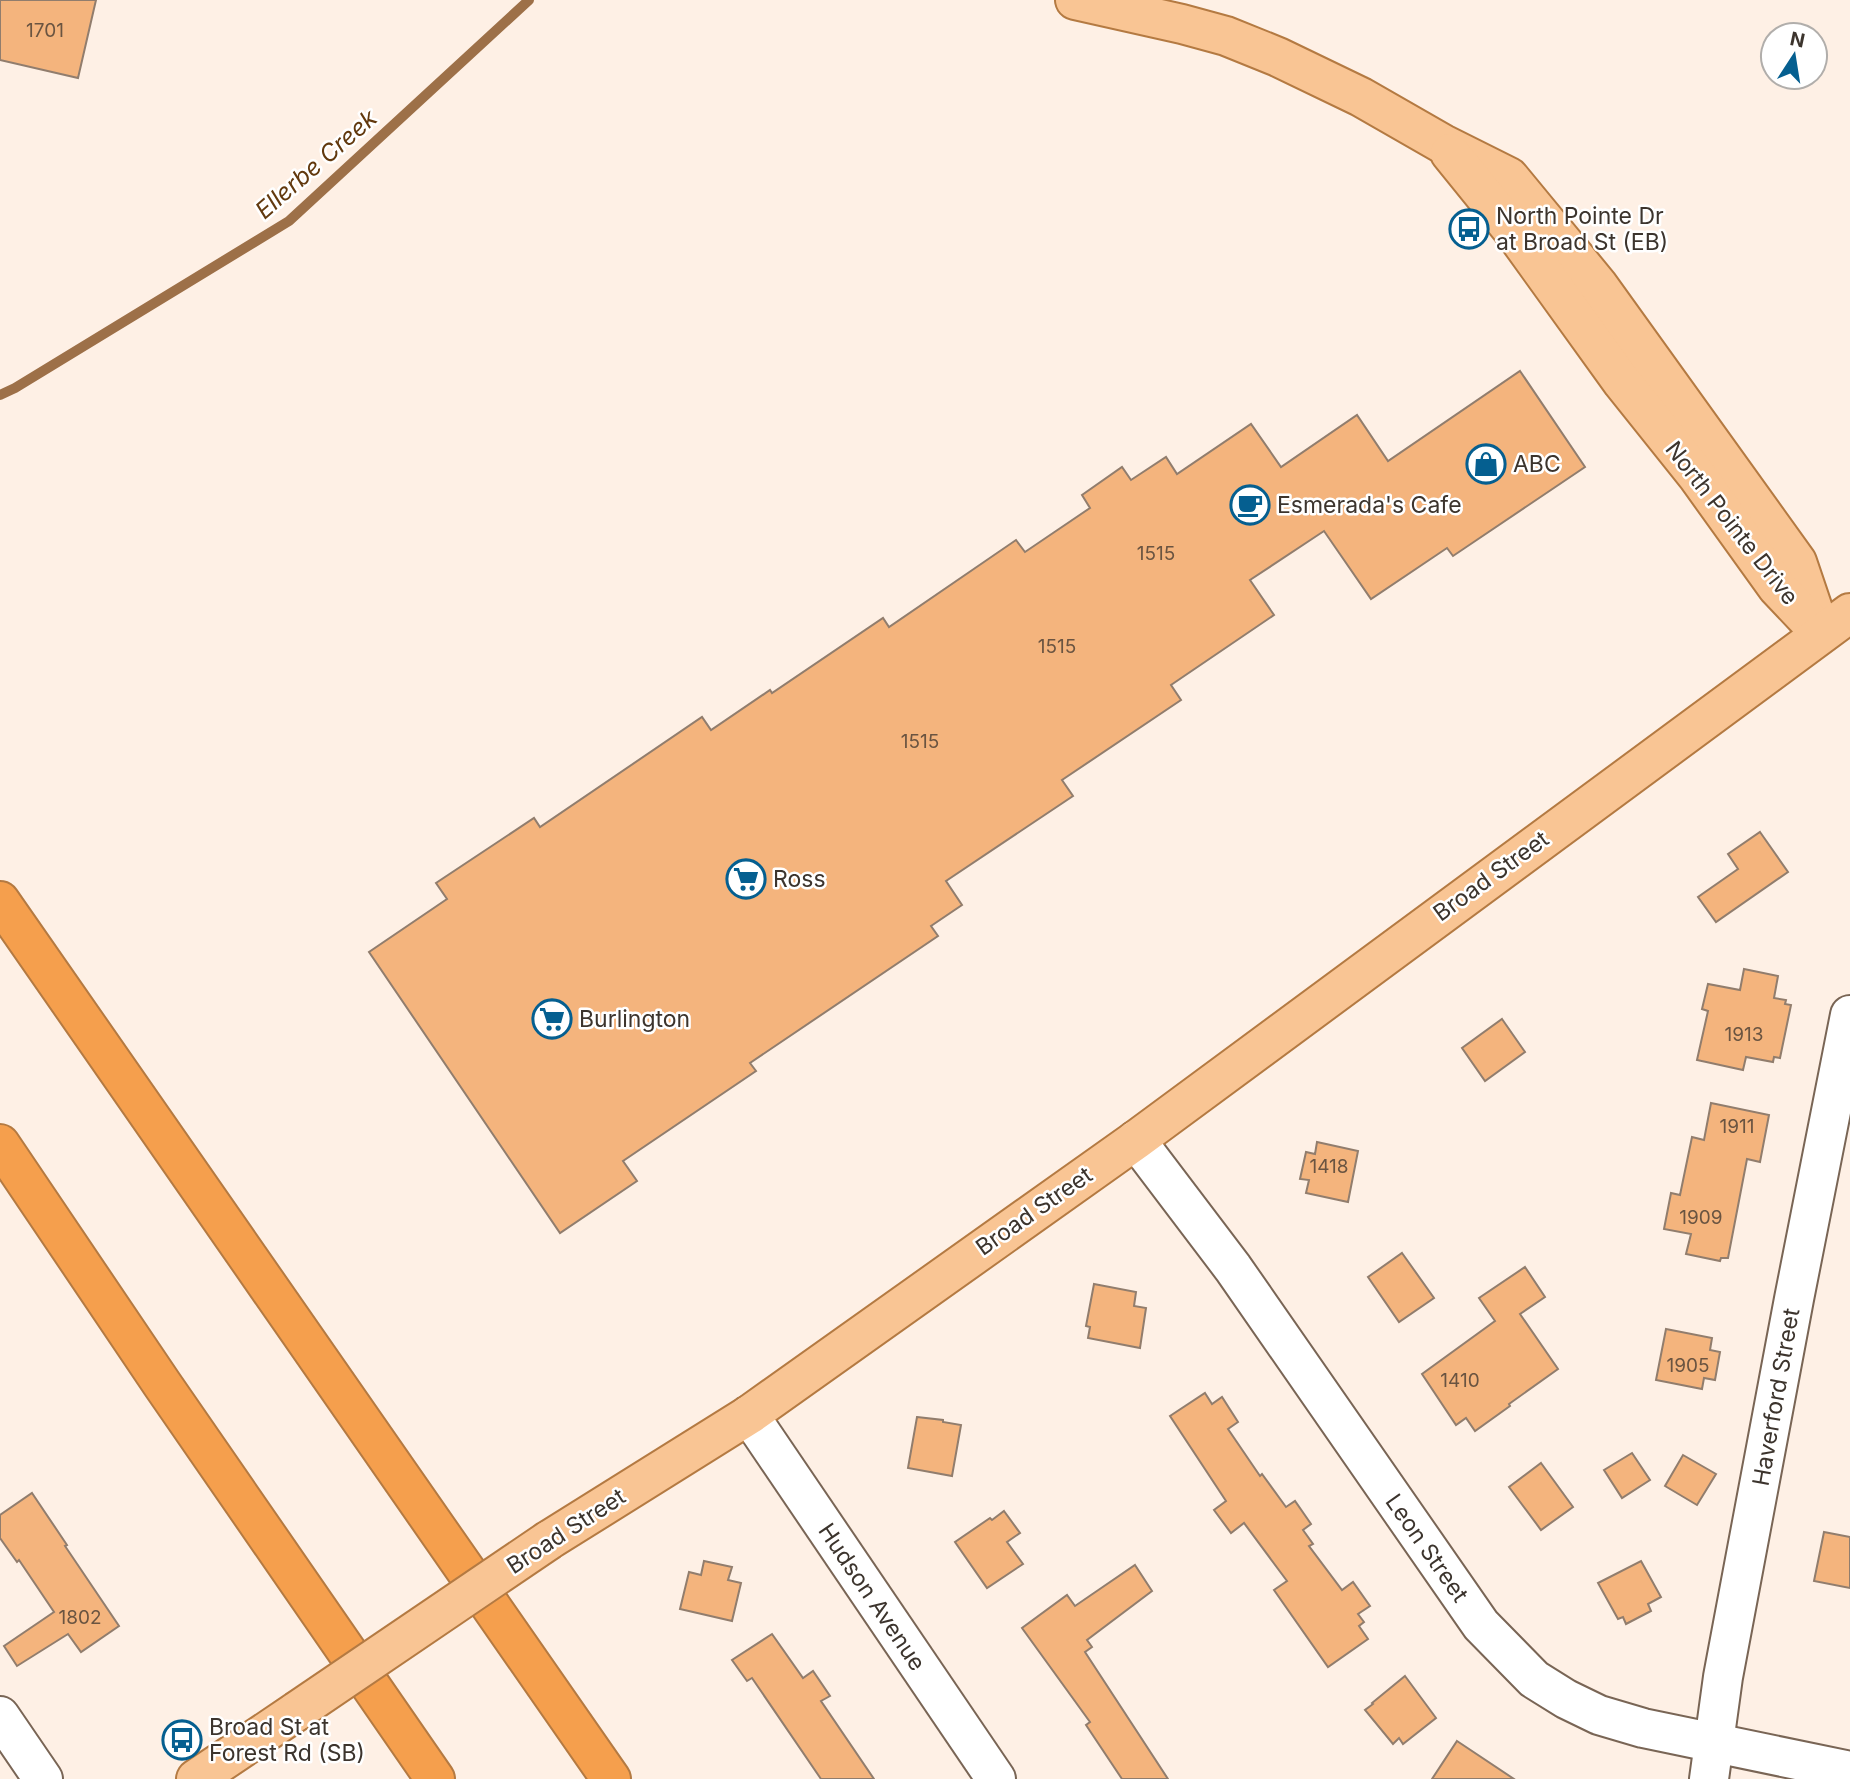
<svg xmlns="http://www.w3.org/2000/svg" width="1850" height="1779" viewBox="0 0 1850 1779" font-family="Inter,sans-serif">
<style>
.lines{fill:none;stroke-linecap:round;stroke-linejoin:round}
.stream{stroke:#9d7048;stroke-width:10}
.building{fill:#f4b47d;stroke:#917d6d;stroke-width:2}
.minor-casing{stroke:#796555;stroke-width:42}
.major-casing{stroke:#b47a42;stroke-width:42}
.highway-casing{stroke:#b47a42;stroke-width:42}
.minor{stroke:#fff;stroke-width:38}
.major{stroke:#f9c594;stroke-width:38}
.highway{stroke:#f59f4d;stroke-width:38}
.major-bridge-casing{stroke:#b47a42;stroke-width:42;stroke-linecap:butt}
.major-bridge{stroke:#f9c594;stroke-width:38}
.labels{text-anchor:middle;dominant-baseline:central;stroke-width:5;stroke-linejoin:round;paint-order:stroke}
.number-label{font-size:19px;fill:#6a5441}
.poi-label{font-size:23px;fill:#3c342d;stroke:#fff;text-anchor:start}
.street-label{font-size:23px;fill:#3c342d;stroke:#fff}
.water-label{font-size:24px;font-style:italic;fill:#62390e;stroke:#fff}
</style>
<rect width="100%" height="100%" fill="#fef0e5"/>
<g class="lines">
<!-- stream -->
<polyline class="stream" points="0,395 15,388 289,221 529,0"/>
</g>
<!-- building -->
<g class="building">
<polygon points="0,0 96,0 78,78 0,60"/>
<polygon points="1520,371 1585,467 1453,556 1447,548 1371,599 1324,531 1250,580 1274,615 1171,685 1181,700 1062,780 1073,796 946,881 962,905 931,926 938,936 750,1063 756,1071 623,1161 637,1181 560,1233 369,952 447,899 436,883 534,818 540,827 702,717 711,730 770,690 772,693 883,618 889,627 1016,540 1025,552 1090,508 1082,495 1122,467 1131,480 1166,457 1177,474 1251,424 1281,467 1357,415 1388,461"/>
<polygon points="1760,832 1788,872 1716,922 1698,897 1738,869 1728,854"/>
<polygon points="1744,969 1778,976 1774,998 1786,1000 1785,1004 1791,1005 1780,1058 1774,1057 1773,1062 1746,1057 1743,1070 1697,1060 1708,1011 1702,1009 1708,984 1740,990"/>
<polygon points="1502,1019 1525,1052 1485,1081 1462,1048"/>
<polygon points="1711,1103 1769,1115 1760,1162 1747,1159 1728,1258 1721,1258 1720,1261 1686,1254 1691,1234 1664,1229 1671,1193 1680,1195 1692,1137 1704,1140"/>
<polygon points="1317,1142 1358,1151 1348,1202 1306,1193 1309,1180 1300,1179 1306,1152 1315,1154"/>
<polygon points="1402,1253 1434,1298 1399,1322 1368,1277"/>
<polygon points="1525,1267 1545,1297 1520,1314 1558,1369 1509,1404 1510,1406 1475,1431 1466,1418 1456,1425 1422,1374 1495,1321 1479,1298"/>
<polygon points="1094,1284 1136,1292 1134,1306 1146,1308 1140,1348 1088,1338 1090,1327 1086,1326"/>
<polygon points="1666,1329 1712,1338 1710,1350 1720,1352 1715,1380 1704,1378 1702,1389 1656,1380"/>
<polygon points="1205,1393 1212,1404 1222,1397 1238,1422 1228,1429 1260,1476 1262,1474 1286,1507 1295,1501 1311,1524 1303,1530 1313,1544 1309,1546 1342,1590 1353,1582 1370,1606 1358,1614 1364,1622 1359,1626 1368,1639 1328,1667 1274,1590 1287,1581 1244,1523 1231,1533 1214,1510 1226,1501 1170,1416"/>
<polygon points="917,1417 943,1420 943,1422 961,1425 952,1476 908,1468"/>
<polygon points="1632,1453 1650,1480 1622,1498 1604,1470"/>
<polygon points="1683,1455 1716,1474 1697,1505 1665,1486"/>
<polygon points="1541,1463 1573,1507 1541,1530 1509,1487"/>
<polygon points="32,1493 67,1545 65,1546 119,1626 81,1652 68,1634 17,1666 4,1646 54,1612 19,1560 17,1562 0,1538 0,1515"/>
<polygon points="1004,1511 1020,1533 1007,1542 1023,1564 987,1588 955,1542 990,1518 992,1520"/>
<polygon points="1824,1532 1850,1537 1850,1588 1814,1581"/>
<polygon points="704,1561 732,1567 728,1580 741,1583 732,1621 680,1609 689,1572 701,1575"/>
<polygon points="1641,1561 1661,1597 1648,1604 1651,1611 1626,1624 1623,1617 1618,1619 1598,1583"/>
<polygon points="1135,1565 1152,1591 1087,1640 1092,1647 1085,1652 1168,1779 1122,1779 1086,1725 1090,1722 1022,1628 1067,1595 1075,1606"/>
<polygon points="772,1634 803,1678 813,1671 830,1696 821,1701 874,1779 821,1779 752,1678 747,1681 732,1660"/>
<polygon points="1405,1676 1436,1718 1403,1744 1399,1738 1393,1744 1365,1710 1373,1704 1372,1703"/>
<polygon points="1457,1741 1514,1779 1432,1779"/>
</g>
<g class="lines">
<!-- minor casing -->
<g class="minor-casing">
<g id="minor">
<polyline points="1136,1140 1233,1268 1481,1625 1534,1679 1566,1699 1599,1715 1643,1728 1850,1771"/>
<polyline points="749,1415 996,1779"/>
<polyline points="0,1716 43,1779"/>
<polyline points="1709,1779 1723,1677 1794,1299 1850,1015"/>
</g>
</g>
<!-- major casing -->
<g class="major-casing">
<g id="major">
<polyline points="1075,0 1182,24 1226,36 1278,57 1361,97 1443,144 1509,177 1598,285 1797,562 1821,633"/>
<polyline points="1450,153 1514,232 1622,382 1698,477 1777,587 1812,624"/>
<polyline points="549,1540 749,1415 1136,1140 1850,613"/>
<polyline points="196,1779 297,1711"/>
</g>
</g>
<!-- highway casing -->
<g class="highway-casing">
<g id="highway">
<polyline points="0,901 611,1779"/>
<polyline points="0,1144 162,1384 435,1779"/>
</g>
</g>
<!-- minor -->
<use href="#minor" class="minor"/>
<!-- major -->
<use href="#major" class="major"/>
<!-- highway -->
<use href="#highway" class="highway"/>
<!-- major-bridge casing -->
<g class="major-bridge-casing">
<polyline id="major-bridge" points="297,1711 549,1540"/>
</g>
<!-- major-bridge -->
<use href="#major-bridge" class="major-bridge"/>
</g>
<!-- icons -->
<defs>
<g id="bus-ring" transform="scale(2.0125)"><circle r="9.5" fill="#fff" stroke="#055f90" stroke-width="1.5"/><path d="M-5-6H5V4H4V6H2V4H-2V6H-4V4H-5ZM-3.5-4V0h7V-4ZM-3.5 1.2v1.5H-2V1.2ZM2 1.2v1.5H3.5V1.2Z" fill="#055f90"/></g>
<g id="shop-ring" transform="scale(2.0125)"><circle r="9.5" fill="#fff" stroke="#055f90" stroke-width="1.5"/><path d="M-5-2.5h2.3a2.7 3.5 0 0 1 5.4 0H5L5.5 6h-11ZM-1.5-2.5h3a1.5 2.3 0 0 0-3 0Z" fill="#055f90"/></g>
<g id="cafe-ring" transform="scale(2.0125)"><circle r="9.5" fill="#fff" stroke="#055f90" stroke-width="1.5"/><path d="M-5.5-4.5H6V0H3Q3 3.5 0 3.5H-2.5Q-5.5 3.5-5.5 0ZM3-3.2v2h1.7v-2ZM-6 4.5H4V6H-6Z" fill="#055f90"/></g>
<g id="supermarket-ring" transform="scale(2.0125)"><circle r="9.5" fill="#fff" stroke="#055f90" stroke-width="1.5"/><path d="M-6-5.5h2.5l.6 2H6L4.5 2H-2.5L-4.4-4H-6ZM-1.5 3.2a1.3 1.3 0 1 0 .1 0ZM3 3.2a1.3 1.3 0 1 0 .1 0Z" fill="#055f90"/></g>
</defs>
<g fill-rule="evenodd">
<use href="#bus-ring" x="1469" y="229"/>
<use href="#shop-ring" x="1486" y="464"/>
<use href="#cafe-ring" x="1250" y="505"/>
<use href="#supermarket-ring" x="746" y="879"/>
<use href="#supermarket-ring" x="552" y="1019"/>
<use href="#bus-ring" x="182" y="1740"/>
</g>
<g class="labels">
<!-- number labels -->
<g class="number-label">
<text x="45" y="30">1701</text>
<text x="1156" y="553">1515</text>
<text x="1057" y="646">1515</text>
<text x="920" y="741">1515</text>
<text x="1744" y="1034">1913</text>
<text x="1737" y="1126">1911</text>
<text x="1329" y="1166">1418</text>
<text x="1701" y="1217">1909</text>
<text x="1688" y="1365">1905</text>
<text x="1460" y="1380">1410</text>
<text x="80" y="1617">1802</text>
</g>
<!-- poi labels -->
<g class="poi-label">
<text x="1496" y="216">North Pointe Dr<tspan x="1496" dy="26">at Broad St (EB)</tspan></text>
<text x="1513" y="464">ABC</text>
<text x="1277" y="505">Esmerada's Cafe</text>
<text x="773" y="879">Ross</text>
<text x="579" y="1019">Burlington</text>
<text x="209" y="1727">Broad St at<tspan x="209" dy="26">Forest Rd (SB)</tspan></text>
</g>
<!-- street labels -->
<g class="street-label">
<text transform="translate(1732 523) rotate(52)">North Pointe Drive</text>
<text transform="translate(1491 876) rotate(-36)">Broad Street</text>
<text transform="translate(1034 1211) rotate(-35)">Broad Street</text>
<text transform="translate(1776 1397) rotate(-80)">Haverford Street</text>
<text transform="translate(566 1531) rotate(-33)">Broad Street</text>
<text transform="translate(1427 1548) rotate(55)">Leon Street</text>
<text transform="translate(872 1597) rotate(56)">Hudson Avenue</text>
</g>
<!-- water labels -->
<g class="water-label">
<text transform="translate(316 164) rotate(-41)">Ellerbe Creek</text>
</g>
</g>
<!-- north arrow -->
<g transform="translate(1794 56) rotate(12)"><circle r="33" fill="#ffffff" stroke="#b1aeab" stroke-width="2"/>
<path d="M0-5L12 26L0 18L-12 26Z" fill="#055f90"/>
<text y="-10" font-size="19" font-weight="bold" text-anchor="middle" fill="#3c342d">N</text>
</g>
</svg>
